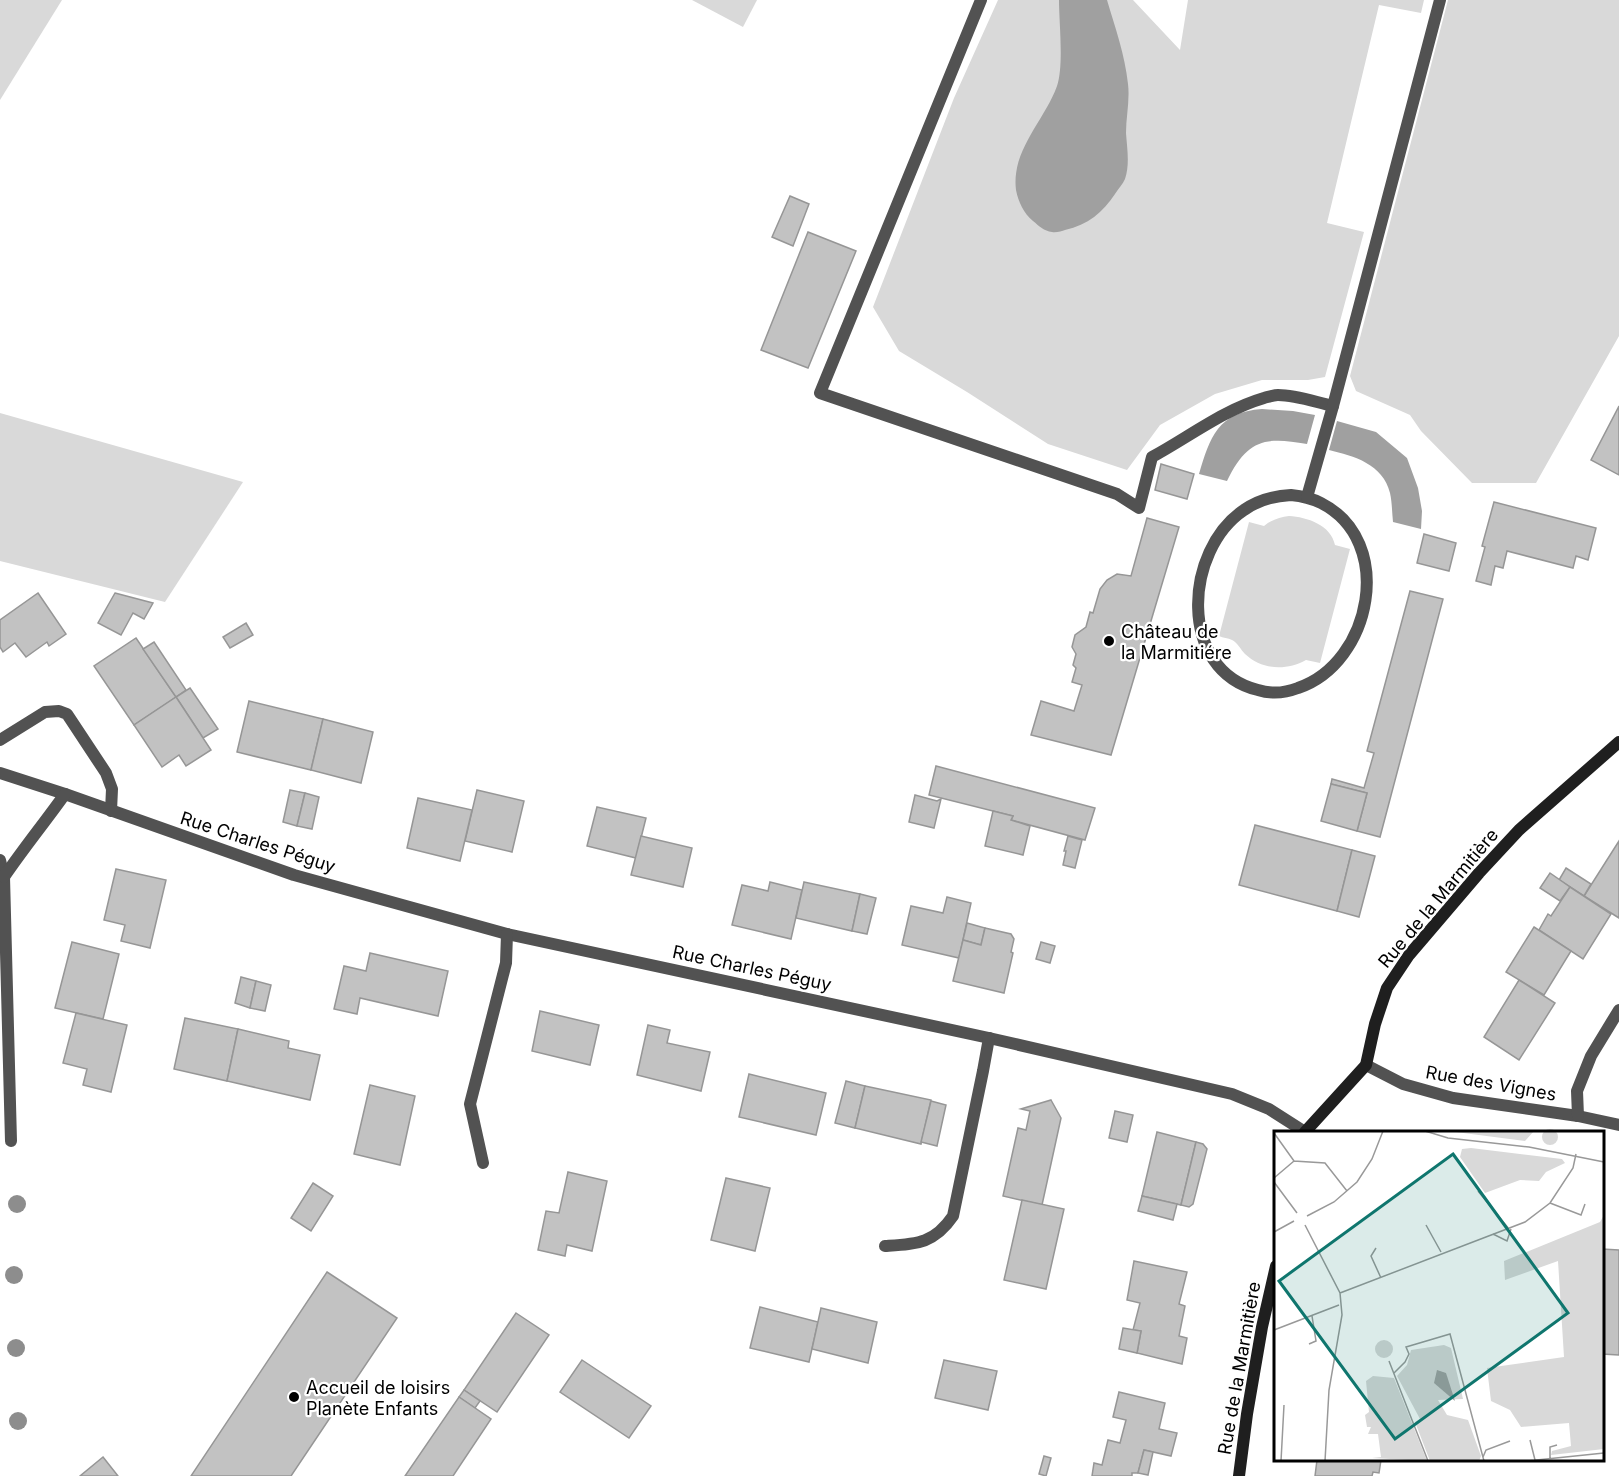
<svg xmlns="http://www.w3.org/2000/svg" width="1619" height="1476" viewBox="0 0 1619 1476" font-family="Inter,sans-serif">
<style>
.green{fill:#d9d9d9}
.water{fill:#a0a0a0}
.building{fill:#c2c2c2;stroke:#969696;stroke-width:1.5}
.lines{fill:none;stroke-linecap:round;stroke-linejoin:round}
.lane{stroke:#525252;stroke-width:12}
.street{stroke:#525252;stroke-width:12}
.secondary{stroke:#1f1f1f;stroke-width:12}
.tree{fill:#8d8d8d}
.poi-dot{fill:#000;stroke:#fff;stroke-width:2}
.labels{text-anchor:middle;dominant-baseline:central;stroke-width:4.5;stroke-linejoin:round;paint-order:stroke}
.poi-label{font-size:18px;fill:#000;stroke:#fff;text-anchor:start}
.street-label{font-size:18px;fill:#000;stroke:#fff}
.inset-road{fill:none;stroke:#999;stroke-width:1.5}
.view{fill:#0f766e;fill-opacity:0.15;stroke:#0f766e;stroke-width:3}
.inset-edge{fill:none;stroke:#000;stroke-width:3}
</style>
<rect width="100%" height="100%" fill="#fff"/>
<!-- green -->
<g class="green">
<polygon points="0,0 62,0 0,100"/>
<polygon points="692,0 757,0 743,27"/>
<polygon points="998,0 1133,0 1180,50 1188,0 1424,0 1421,13 1379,5 1327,223 1364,232 1325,377 1308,380 1262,380 1215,394 1160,425 1127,470 1048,444 967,392 899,351 873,307 954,98"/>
<polygon points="1448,0 1619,0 1619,336 1536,483 1472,483 1421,431 1410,415 1356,391 1350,376"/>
<polygon points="0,413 243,482 165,602 0,561"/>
<path d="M1289,516c18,1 42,9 46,29l15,4 -30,114 -14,-3c-20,11 -44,10 -61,-6 -4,-4 -8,-12 -13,-14 -4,-2 -9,-2 -13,-4l30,-114 15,4c7,-6 16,-9 25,-10z"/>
</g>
<!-- water -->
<g class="water">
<path d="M1059,0h48c8,27 18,55 21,84 2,16 -2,33 -2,49 1,15 4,31 -1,46 -2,5 -7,10 -10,15 -12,18 -27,31 -50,36 -3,1 -9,3 -13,2 -8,-1 -13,-6 -19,-11 -9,-7 -15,-20 -17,-31 -5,-40 29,-70 41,-104 7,-21 2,-63 2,-86z"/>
<path d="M1262,409l31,2 22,4 -8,29c-43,-8 -60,-4 -80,37l-28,-7c11,-37 19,-62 63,-65z"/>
<path d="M1337,421l39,11 31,26 11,30 4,23 -1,18 -28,-7c-1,-10 -1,-20 -3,-29 -7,-29 -36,-37 -61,-43z"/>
</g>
<!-- building -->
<g class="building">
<polygon points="790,196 809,204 793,246 772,237"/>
<polygon points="808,232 856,251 808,368 761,350"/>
<polygon points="1619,406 1619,475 1591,460"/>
<polygon points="1161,464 1194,474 1187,499 1155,490"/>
<polygon points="1494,502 1596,528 1588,560 1576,556 1573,568 1507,551 1503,568 1495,566 1491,585 1476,581 1485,547 1482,546"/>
<polygon points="1147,518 1179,527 1111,755 1031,735 1041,701 1074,711 1082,685 1072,682 1076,668 1073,665 1076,654 1072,647 1075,635 1086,627 1090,612 1093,613 1100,589 1107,580 1117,574 1131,576"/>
<polygon points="1424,534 1456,543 1449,571 1417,563"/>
<polygon points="1410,591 1443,599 1380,837 1357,831 1367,793 1331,784 1332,779 1364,788 1374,753 1367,751"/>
<polygon points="38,593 66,634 49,646 47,642 26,657 15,643 3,652 0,647 0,620"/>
<polygon points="115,593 153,603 144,619 133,613 121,635 98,623"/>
<polygon points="246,623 253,635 230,648 223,637"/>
<polygon points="136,638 176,697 134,725 94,666"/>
<polygon points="154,642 186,690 176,697 143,649"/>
<polygon points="190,688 218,729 203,738 176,697"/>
<polygon points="176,697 211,750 186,766 179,755 162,767 134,725"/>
<polygon points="249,701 323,719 311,770 237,752"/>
<polygon points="323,719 373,732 361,783 311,770"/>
<polygon points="936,766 1095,808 1085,840 1011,820 1013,816 929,795"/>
<polygon points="1331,784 1367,793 1357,831 1321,821"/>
<polygon points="290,790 305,793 297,826 283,822"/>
<polygon points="477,790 524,801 512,852 465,841"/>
<polygon points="305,793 319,797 312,829 297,826"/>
<polygon points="915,795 937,801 941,799 934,828 909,822"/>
<polygon points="418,798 472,810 460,861 407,848"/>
<polygon points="597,807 646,818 636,858 587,846"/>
<polygon points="993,811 1013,816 1011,820 1030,826 1023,855 985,846"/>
<polygon points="1255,825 1352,850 1337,911 1239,885"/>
<polygon points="641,836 692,848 683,887 631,875"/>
<polygon points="1068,836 1082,840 1075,868 1063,865 1066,851 1064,851"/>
<polygon points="1619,841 1619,918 1584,896"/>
<polygon points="1352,850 1375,856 1359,917 1337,911"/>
<polygon points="1566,868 1591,884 1584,896 1559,880"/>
<polygon points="116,869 166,880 150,948 121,941 125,925 104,920"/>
<polygon points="1550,873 1570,887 1560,901 1540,888"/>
<polygon points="770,882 802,890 791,939 732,925 742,885 768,891"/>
<polygon points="804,882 860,894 852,931 796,918"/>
<polygon points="1570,887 1611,914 1583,959 1539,930 1548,914 1551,916"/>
<polygon points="860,894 876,898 867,934 852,931"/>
<polygon points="947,897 971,903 959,958 902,945 911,906 943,913"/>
<polygon points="967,923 985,928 981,945 963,940"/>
<polygon points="1534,927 1571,951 1544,995 1506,972"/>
<polygon points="985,928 1011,934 1014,939 1011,952 1013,953 1004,993 953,981 963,940 981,945"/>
<polygon points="72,942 119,954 103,1019 55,1008"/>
<polygon points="1041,942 1055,946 1050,963 1036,959"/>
<polygon points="370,953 448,971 438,1016 360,998 357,1014 334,1009 344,966 366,971"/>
<polygon points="241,977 256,981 250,1008 235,1003"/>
<polygon points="1519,980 1555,1003 1519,1060 1484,1037"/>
<polygon points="256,981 271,985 265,1011 250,1008"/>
<polygon points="540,1011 599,1025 590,1065 532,1051"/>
<polygon points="76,1013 127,1025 111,1092 83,1085 87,1069 63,1063"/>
<polygon points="185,1018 238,1029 227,1081 174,1069"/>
<polygon points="648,1025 670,1030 667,1043 710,1052 701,1091 637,1075"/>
<polygon points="238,1029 289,1041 288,1048 320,1055 310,1100 227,1081"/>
<polygon points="749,1074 826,1093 816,1135 739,1117"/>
<polygon points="846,1081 865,1086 855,1128 835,1123"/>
<polygon points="370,1085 415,1096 400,1165 354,1154"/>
<polygon points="865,1086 931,1100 921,1144 855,1128"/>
<polygon points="1051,1100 1061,1118 1042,1205 1003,1196 1018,1128 1026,1130 1030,1111 1021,1109"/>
<polygon points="931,1101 946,1105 937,1146 921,1142"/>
<polygon points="1115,1111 1133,1115 1127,1142 1109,1138"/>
<polygon points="1157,1132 1196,1142 1181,1205 1142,1196"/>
<polygon points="1196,1142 1203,1144 1207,1149 1193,1204 1189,1207 1181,1205"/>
<polygon points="568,1172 607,1181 592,1251 567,1245 565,1256 538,1250 546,1211 559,1213"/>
<polygon points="726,1178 770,1188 755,1251 711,1240"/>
<polygon points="313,1183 333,1196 311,1231 291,1218"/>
<polygon points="1142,1196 1177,1204 1173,1220 1138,1211"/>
<polygon points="1022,1200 1064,1209 1046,1289 1004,1280"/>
<polygon points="1602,1249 1619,1250 1619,1355 1602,1354"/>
<polygon points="1134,1261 1187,1272 1179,1304 1185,1306 1179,1336 1187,1338 1182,1364 1137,1353 1141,1331 1133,1330 1140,1303 1127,1300"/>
<polygon points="327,1272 397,1318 291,1476 191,1476"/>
<polygon points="760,1307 818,1322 809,1362 750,1348"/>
<polygon points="821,1308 877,1322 868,1363 812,1349"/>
<polygon points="516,1313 549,1335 497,1412 464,1390"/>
<polygon points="1123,1328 1141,1331 1137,1353 1119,1349"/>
<polygon points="582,1360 651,1406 629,1438 560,1392"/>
<polygon points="944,1360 997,1371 988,1410 935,1398"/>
<polygon points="464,1390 480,1401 475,1408 459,1397"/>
<polygon points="1119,1392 1165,1403 1159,1429 1177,1433 1171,1456 1144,1450 1138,1473 1132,1473 1132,1476 1092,1476 1094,1463 1102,1465 1108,1440 1120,1443 1126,1420 1113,1417"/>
<polygon points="459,1397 491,1419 453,1476 405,1476"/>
<polygon points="1144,1450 1153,1452 1148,1475 1138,1473"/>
<polygon points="1044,1456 1051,1458 1046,1476 1039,1474"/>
<polygon points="103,1457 118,1476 80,1476"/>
<polygon points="1317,1460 1381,1460 1379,1473 1373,1472 1372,1476 1315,1476"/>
</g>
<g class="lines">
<!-- lane -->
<g class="lane">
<path d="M981,0l-161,393 297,101 22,14 13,-51c37,-20 71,-47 112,-59 4,-1 9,-3 14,-3 18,0 37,7 55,11"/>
<path d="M1291,495c10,1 20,3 30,8 75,38 51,160 -23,185 -13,5 -27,6 -40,2 -81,-20 -74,-140 -14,-180 14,-10 29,-14 47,-15z"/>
<polyline points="1307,497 1333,406 1440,0"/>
<polyline points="0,740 45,712 59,711 67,714 106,773 112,789 111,811"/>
</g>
<!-- street -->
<g class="street">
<polyline points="0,773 65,794 294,875 507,934 989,1038 1232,1094 1269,1109 1305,1132"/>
<polyline points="0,860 4,877 11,1141"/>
<path d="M4,877c19,-28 41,-55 61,-83"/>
<polyline points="1366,1065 1403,1084 1453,1098 1578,1116 1619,1125"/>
<polyline points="1578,1116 1577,1091 1591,1056 1619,1010"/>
<polyline points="483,1163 470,1104 506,963 507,934"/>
<path d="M885,1246c31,-2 49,-2 68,-30l30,-145 6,-33"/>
</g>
<!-- secondary -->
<g class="secondary">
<polyline points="1305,1132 1366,1065 1375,1024 1387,988 1409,955 1479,873 1519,830 1619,742"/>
<polyline points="1239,1476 1247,1414 1262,1327 1276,1266"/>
</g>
</g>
<!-- trees -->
<g class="tree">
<circle cx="17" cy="1204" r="9"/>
<circle cx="14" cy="1275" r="9"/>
<circle cx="16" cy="1348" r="9"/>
<circle cx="18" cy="1421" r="9"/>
</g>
<!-- markers -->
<g class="poi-dot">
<circle cx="1109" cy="641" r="6"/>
<circle cx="294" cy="1397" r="6"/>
</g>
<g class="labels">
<!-- poi labels -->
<g class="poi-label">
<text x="1121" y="631">Château de<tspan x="1121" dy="21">la Marmitiére</tspan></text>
<text x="306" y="1387">Accueil de loisirs<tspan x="306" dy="21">Planète Enfants</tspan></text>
</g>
<!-- street labels -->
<g class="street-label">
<text transform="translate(258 842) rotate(18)">Rue Charles Péguy</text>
<text transform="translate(1438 898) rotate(-50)">Rue de la Marmitière</text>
<text transform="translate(752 968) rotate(12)">Rue Charles Péguy</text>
<text transform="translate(1491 1083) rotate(10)">Rue des Vignes</text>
<text transform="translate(1239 1368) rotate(-80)">Rue de la Marmitière</text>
</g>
</g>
<!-- overview -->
<g transform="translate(1274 1131)">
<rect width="330" height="330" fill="#fff"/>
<path d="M268 6a8 8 0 1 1 16 0a8 8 0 1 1-16 0ZM174,0h86l-9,10zM197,17l91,11 3,4 -19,9 -7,9 -19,-1 -35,13 -25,-36 2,-8zM330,84v234l-53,6 1,-4 19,-5 -2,-23 -48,4 -11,-17 -19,-9 -4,-33 77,-11 -6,-96 -53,19 -1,-19 96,-39zM101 218a9 9 0 1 1 18 0a9 9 0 1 1-18 0ZM170,214l7,3 12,51 -25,1 9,15 21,5 13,36 -2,5h-49l-15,-39 5,-3 -23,-43 10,-11 4,-15zM99,245l21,2 33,83 -55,-3 9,-1 -3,-23h-10l3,-7h-4l-2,-12 4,-3 -3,-31z" fill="#d9d9d9"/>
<path d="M163,239l9,3 9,28 -21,-18z" fill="#a0a0a0"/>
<path class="inset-road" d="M151,0l23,7 81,9 75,15M0,2l20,28 31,2 22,28M0,47l20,-17M0,51l23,31M204,60l31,38M276,72l31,12 4,-11M33,85l27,-14 23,-20 15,-23 11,-28M31,94l35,68 2,22 -13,75 -4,71M152,94l15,27M0,101l20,-11M219,103l14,7 4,-12M102,117l-5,8 10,22M66,162l185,-71 25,-19 23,-35 3,-14M0,199l65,-25M35,213l7,-3 -4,-25M115,230l39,100M120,242l11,-11 4,-8 -3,-7 44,-13 34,127M256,309l5,20M209,326l3,-7 24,-9M276,328v-12l7,-2M7,330l3,-56M253,330l77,-8"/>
<path class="view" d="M179,23l115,159 -173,126 -116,-158z"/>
<rect width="330" height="330" class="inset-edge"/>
</g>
</svg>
